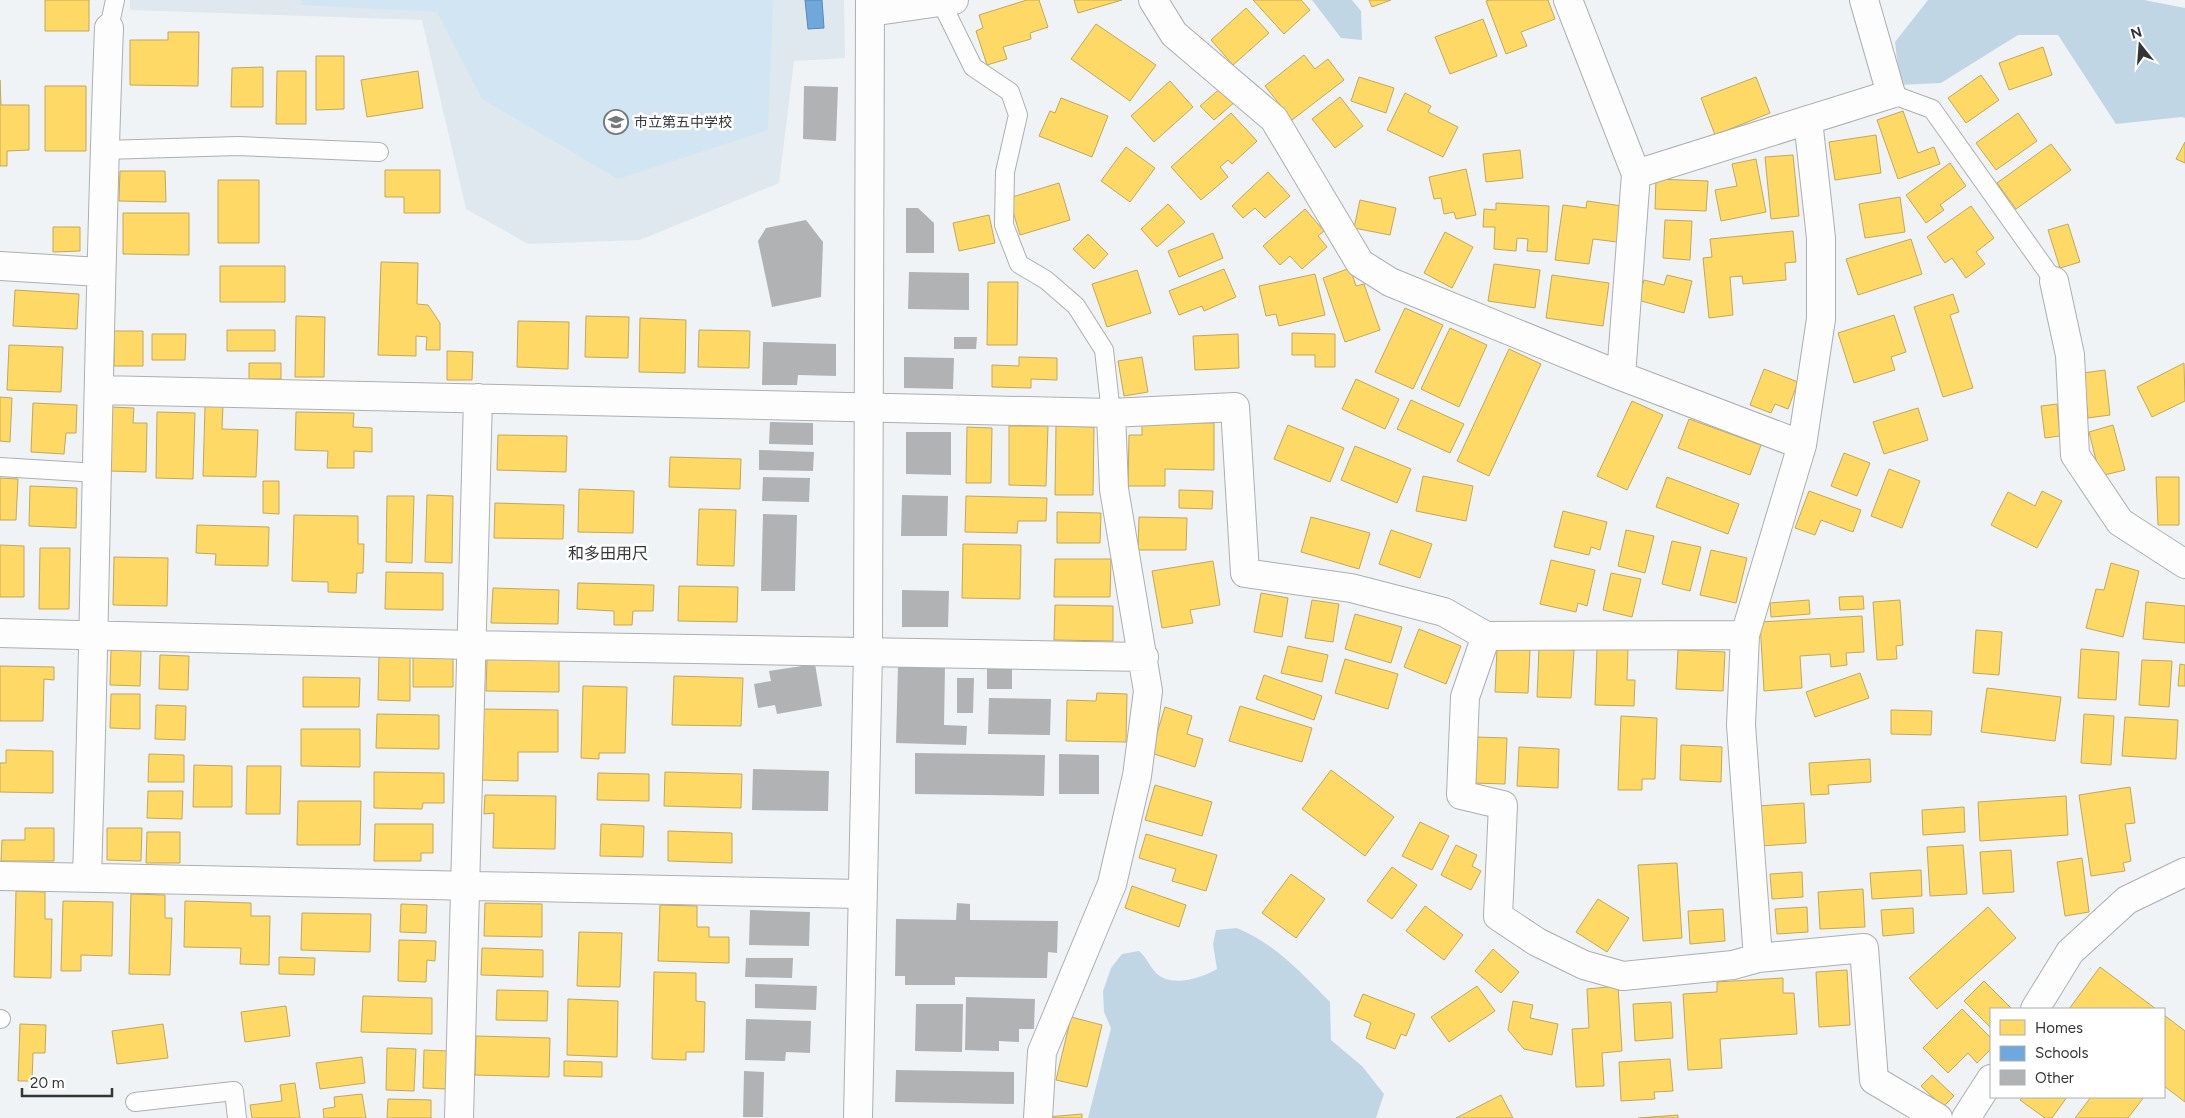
<svg xmlns="http://www.w3.org/2000/svg" width="2185" height="1118" font-family="Figtree,'Noto Sans JP',sans-serif">
<style>
.built{fill:#dfe8ee}
.green{fill:#d1e5f3}
.forest{fill:#c1d6e5}
.homes{fill:#ffd966;stroke:#c2a858}
.schools{fill:#6fa8dc;stroke:#5d86aa}
.building{fill:#b0b2b4}
.lines{fill:none;stroke-linecap:round;stroke-linejoin:round}
.service-casing{stroke:#acaeb0;stroke-width:20}
.minor-casing{stroke:#acaeb0;stroke-width:30}
.tertiary-casing{stroke:#acaeb0;stroke-width:30}
.service{stroke:#fdfdfe;stroke-width:18}
.minor{stroke:#fdfdfe;stroke-width:28}
.tertiary{stroke:#fdfdfe;stroke-width:28}
.labels{text-anchor:middle;stroke-width:5;stroke-linejoin:round;paint-order:stroke}
.poi-label{font-size:14px;fill:#333537;stroke:#fff;text-anchor:start}
.quarter-label{font-size:16px;fill:#333537;stroke:#fff}
</style>
<rect width="100%" height="100%" fill="#f0f3f5"/>
<!-- built -->
<path class="built" d="M130,0H844L845,58L794,61L779,183L640,240L528,244L466,209L422,20L130,10Z"/>
<!-- green -->
<path class="green" d="M301,0H773L768,130L618,179L482,99L437,12L301,5Z"/>
<!-- forest -->
<path class="forest" d="M1312,0H1352L1361,11L1362,40L1341,38Z
M1928,0H2144L2185,8V118L2182,117L2116,124L2058,35H2018L1941,83L1900,85L1895,42Z
M1237,928C1277,945 1300,972 1330,1002L1331,1040L1362,1066L1384,1094L1376,1118H1088L1111,1028L1104,1012L1103,991L1111,968L1122,954L1139,951C1147,958 1150,967 1156,973C1172,988 1201,978 1217,969L1213,944L1216,930Z"/>
<!-- homes -->
<path class="homes" d="M45,0H89V31H45Z
M1027,0H1039L1048,27L1030,33L1031,39L1003,47L1007,59L987,65L976,31L983,28L979,15Z
M1074,0H1122L1078,13Z
M1253,0H1301L1310,10L1284,34Z
M1369,0H1391L1372,7Z
M1489,0H1548L1555,19L1521,32L1527,46L1506,54L1486,1Z
M1246,8L1269,33L1233,65L1211,40Z
M1483,19L1497,56L1450,74L1435,37Z
M1096,24L1156,65L1130,101L1071,59Z
M168,32H199L198,86L130,85V40H168Z
M2043,47L2052,75L2009,90L1999,63Z
M1304,55L1315,69L1328,59L1344,80L1292,120L1265,86Z
M316,56H344V109L316,110Z
M263,67V107H231L232,68Z
M277,71H306V124H276Z
M418,71L423,108L367,117L361,80Z
M1981,75L1999,100L1966,123L1948,98Z
M1359,77L1394,88L1386,113L1351,101Z
M1756,77L1770,113L1715,135L1701,98Z
M0,80L1,105H29V150L7,151V166H0Z
M1170,81L1193,107L1154,142L1131,116Z
M45,86H86V151H45Z
M1223,86L1236,101L1214,120L1200,106Z
M1405,93L1431,106L1428,112L1458,127L1443,157L1387,130Z
M1340,97L1363,126L1335,148L1312,119Z
M1061,98L1108,116L1092,157L1039,136L1050,111L1055,113Z
M1903,111L1918,153L1934,147L1940,164L1898,179L1877,120Z
M1231,113L1257,141L1232,164L1228,160L1220,167L1228,177L1201,200L1171,167Z
M2018,113L2037,141L1996,170L1976,143Z
M1876,135L1881,173L1835,180L1829,142Z
M2185,142V163L2176,159Z
M2051,144L2071,170L2016,209L1997,183Z
M1126,147L1155,168L1130,202L1101,181Z
M1520,150L1523,178L1486,182L1483,154Z
M1793,155L1799,216L1771,219L1765,157Z
M1756,159L1766,212L1721,221L1715,190L1737,186L1732,164Z
M1950,163L1966,186L1940,205L1944,210L1926,223L1906,195Z
M1466,169L1476,215L1456,219L1454,212L1444,214L1441,198L1434,199L1429,177Z
M385,170H440V213H404V197H385Z
M120,171H165L166,202L119,201Z
M1268,172L1290,196L1265,218L1255,208L1243,218L1232,206Z
M1656,179L1708,181L1706,211L1655,209Z
M218,180H259V243H218Z
M1059,183L1070,220L1020,235L1009,198Z
M1900,197L1905,232L1865,238L1859,204Z
M1360,200L1396,208L1390,235L1354,228Z
M1587,201L1622,206L1617,242L1593,239L1589,264L1555,260L1563,205L1586,208Z
M1496,203L1549,206L1547,252L1527,251L1528,239L1517,238L1516,251L1494,249L1495,227H1483L1484,209L1496,210Z
M1168,204L1185,222L1157,247L1141,229Z
M1971,206L1994,238L1976,252L1985,264L1966,278L1952,258L1945,263L1927,237Z
M1305,209L1324,231L1318,236L1327,247L1302,269L1290,256L1280,265L1263,246Z
M123,213H189V255L123,254Z
M989,215L995,243L959,251L953,223Z
M1665,220L1692,221L1690,260L1663,258Z
M2068,224L2080,262L2060,268L2048,230Z
M53,227H80V251L53,252Z
M1793,231L1796,262L1785,263L1786,280L1743,284L1742,276L1730,277L1733,315L1709,318L1703,258L1712,257L1710,239Z
M1445,232L1473,247L1452,288L1424,273Z
M1213,233L1223,258L1179,277L1168,251Z
M1088,234L1108,254L1094,269L1073,249Z
M1911,239L1922,274L1858,295L1846,259Z
M381,262L418,263L417,304L428,305L440,323V350H426L427,337L416,336V356L378,355Z
M1494,264L1540,270L1535,308L1488,301Z
M220,266H285V302H220Z
M1350,268L1356,286L1364,284L1380,330L1345,342L1323,278Z
M1224,269L1236,297L1204,311L1202,306L1179,315L1169,291Z
M1137,270L1151,313L1107,327L1092,284Z
M1315,274L1325,315L1279,326L1276,314L1266,316L1259,286Z
M1552,275L1609,283L1603,326L1546,318Z
M1667,275L1692,281L1684,313L1638,300L1644,280L1664,285Z
M988,282H1018L1017,345H987Z
M15,290L79,294L77,329L13,326Z
M1953,294L1959,312L1950,315L1973,388L1943,397L1914,307Z
M1405,308L1443,325L1413,389L1375,372Z
M1894,315L1906,352L1891,357L1895,370L1854,383L1838,333Z
M296,316L325,317L324,377H295Z
M586,316L629,317L628,358L585,357Z
M640,318L686,320L685,373L639,372Z
M518,321L569,322L568,369L517,367Z
M1450,328L1487,345L1459,407L1421,389Z
M227,330H275V351H227Z
M699,330L750,331L749,368L698,367Z
M114,331H143V366H114Z
M1292,333L1335,334V367H1315V355H1292Z
M152,334H186L185,360H152Z
M1238,334L1239,368L1195,370L1193,336Z
M9,345L63,347L61,392L7,390Z
M1509,349L1541,364L1489,476L1457,461Z
M447,351L473,352L472,380H447Z
M1019,357L1057,358V380L1031,379V388L992,387V365L1019,366Z
M1142,357L1148,392L1124,396L1118,361Z
M249,363H281V379H249Z
M2184,363L2185,401L2152,417L2137,387Z
M1764,369L1798,382L1788,409L1775,404L1771,413L1750,405Z
M2105,370L2110,415L2088,418L2083,373Z
M1356,379L1399,399L1385,429L1342,409Z
M0,397L12,398L10,442L0,441Z
M1411,400L1464,424L1450,453L1397,429Z
M1632,401L1663,415L1627,490L1597,476Z
M33,403L77,405L76,433H66L64,454L31,452Z
M2057,404L2060,436L2045,438L2041,406Z
M205,406H223L222,429L258,430L256,477L203,476Z
M111,407L134,408L133,423H147L146,472L109,471Z
M1918,408L1928,440L1884,454L1873,422Z
M157,412L195,413L193,479L156,478Z
M296,412L354,413L353,427L372,428V452L354,451V468H327L328,451L295,450Z
M1689,419L1761,445L1750,475L1678,448Z
M1142,422L1214,423V470L1165,469V486H1128L1129,435H1142Z
M1288,425L1344,448L1330,482L1274,459Z
M2113,425L2125,470L2100,476L2089,432Z
M1009,426H1048L1046,486L1009,485Z
M1056,426L1094,427L1093,495H1055Z
M967,427L992,428L991,483H966Z
M498,435L567,436L566,472L497,470Z
M1355,446L1411,469L1397,503L1341,480Z
M1844,453L1870,463L1857,496L1831,486Z
M670,457L741,459L740,489L669,487Z
M1889,469L1920,481L1902,528L1871,516Z
M1423,476L1473,486L1466,521L1416,511Z
M1667,477L1739,504L1728,534L1656,507Z
M2156,477H2179V525H2158Z
M0,478L18,479L16,520H0Z
M263,481H279V514L263,513Z
M30,486L77,488L76,528L29,526Z
M579,489L634,491L633,533L578,532Z
M1179,490L1213,491L1212,509L1179,508Z
M1809,491L1861,510L1853,532L1821,520L1815,535L1795,528Z
M2042,491L2062,501L2037,548L1991,525L2008,492L2035,506Z
M427,495L453,496L452,563L425,562Z
M387,496H414L412,563L386,562Z
M966,496L1047,498L1046,521H1018L1017,533L965,532Z
M495,503L564,505L563,539L494,538Z
M699,509L736,510L734,566L697,565Z
M1563,511L1607,522L1600,550L1591,547L1589,555L1554,547Z
M1057,512L1101,513L1100,543H1057Z
M294,515L358,516V544H364L363,573H357L356,593L328,592V582L292,581Z
M1139,517L1187,518L1186,550H1138Z
M1311,517L1370,533L1359,569L1301,552Z
M197,525L269,527L268,566L215,565L216,554L196,553Z
M1391,530L1432,544L1420,578L1379,564Z
M1626,530L1654,536L1645,573L1618,566Z
M1672,541L1701,547L1690,591L1662,584Z
M963,544L1021,545L1020,599L962,598Z
M0,545L24,546V597H0Z
M40,548H70L69,609H39Z
M1711,550L1747,558L1736,603L1700,595Z
M114,557L168,558L167,606L113,605Z
M1055,559H1111L1110,597H1054Z
M1551,560L1595,570L1587,606L1578,603L1576,612L1540,604Z
M1213,561L1220,605L1190,610L1193,623L1162,628L1152,571Z
M2111,563L2139,571L2123,637L2086,628L2096,589L2104,590Z
M386,572L443,573V610L385,609Z
M1611,573L1641,579L1632,617L1603,610Z
M578,583L654,585L653,611H633L632,625H614V611L577,609Z
M679,586L738,587L737,622L678,621Z
M493,588L559,590L558,624L491,623Z
M1261,593L1288,598L1282,637L1254,632Z
M1863,596L1864,609L1840,610L1839,597Z
M1312,600L1339,604L1333,642L1305,638Z
M1809,600L1810,614L1771,617L1770,603Z
M1900,600L1903,645L1896,646L1897,659L1877,660L1873,602Z
M2146,602L2185,606V643L2143,639Z
M1055,605L1113,606V641L1054,640Z
M1355,614L1402,627L1391,663L1345,649Z
M1862,616L1864,652L1846,653L1847,665L1831,667L1830,654L1800,656L1802,688L1764,691L1760,622Z
M1419,629L1461,646L1446,684L1404,667Z
M1976,630L2002,632L1999,675L1973,673Z
M1288,646L1328,655L1322,682L1281,673Z
M1539,648L1574,650L1571,698L1537,697Z
M1597,648L1628,649L1627,680H1635L1634,706L1595,705Z
M1497,649L1530,650L1528,693L1495,692Z
M2081,649L2119,652L2116,700L2078,698Z
M111,650L141,651L140,686L110,685Z
M1678,650L1725,652L1723,691L1676,689Z
M160,655L189,656L188,690L159,689Z
M379,655H410V701L378,700Z
M413,656L453,657V687H413Z
M487,659L559,660V692L486,691Z
M1345,659L1398,674L1388,709L1335,693Z
M2142,660L2172,661L2169,707L2139,705Z
M2180,664L2185,665V686H2178Z
M0,666L54,667V680L44,679L43,721H0Z
M1860,673L1869,698L1815,717L1806,692Z
M1264,675L1322,696L1314,720L1256,699Z
M674,676L743,678L741,726L672,725Z
M303,677L360,678L359,707H303Z
M583,686L627,687L625,753H599V759L581,758Z
M1987,688L2061,697L2055,741L1981,732Z
M1097,693L1127,694L1126,742L1066,741L1067,700L1096,701Z
M111,694H140V729L110,728Z
M156,705L186,706L185,740L155,739Z
M1240,706L1312,728L1302,762L1229,741Z
M1165,707L1192,716L1187,734L1203,739L1195,767L1151,753Z
M481,709L558,710V752H518V781L480,780Z
M1891,710L1932,711L1931,735L1891,734Z
M377,714L439,715V749L376,748Z
M2084,714L2114,716L2111,765L2081,763Z
M1621,716L1657,718L1655,779H1642V790H1618Z
M2125,717L2178,720L2176,759L2122,756Z
M301,729H360V767L301,766Z
M1476,737L1507,738L1505,784L1474,783Z
M1681,745L1722,747L1721,782L1680,780Z
M1519,747L1559,749L1558,788L1517,786Z
M6,750L53,751V793L0,792V763H6Z
M149,754L184,755V782H148Z
M1870,759L1871,782L1828,785L1829,794L1811,795L1809,763Z
M194,765L232,766V807H193Z
M247,766H281L280,814H246Z
M1331,770L1394,817L1365,856L1302,809Z
M374,772L444,773V803H423L422,809L374,808Z
M665,772L742,774L741,808L664,806Z
M598,773L649,774V801L597,800Z
M1155,785L1212,802L1202,836L1145,820Z
M2130,787L2135,823L2125,824L2131,861L2123,863L2125,871L2091,876L2079,795Z
M148,791H183L182,819L147,818Z
M485,795L556,796L555,849L493,848L494,813L484,814Z
M2066,796L2068,835L1980,841L1978,802Z
M298,801H361L360,845H297Z
M1804,803L1806,843L1760,846L1757,806Z
M1964,807L1965,832L1923,835L1922,810Z
M1420,822L1449,836L1432,870L1402,856Z
M375,824H433V853H421V861H374Z
M601,824L644,826L643,857L600,856Z
M25,828H54V861H1L2,840H25Z
M107,828H142L141,861L107,860Z
M668,831L732,833V863L668,861Z
M147,832H180V863H146Z
M1146,834L1217,855L1206,891L1172,881L1176,869L1139,858Z
M1456,845L1477,855L1472,866L1481,871L1471,890L1441,875Z
M1963,845L1967,894L1930,896L1927,847Z
M2011,850L2014,892L1983,894L1980,852Z
M2082,858L2089,912L2065,916L2057,862Z
M1677,863L1682,938L1643,941L1638,865Z
M1392,867L1417,885L1392,919L1367,901Z
M1921,870L1922,896L1872,899L1870,873Z
M1802,872L1803,897L1772,899L1770,874Z
M1291,874L1325,899L1296,938L1262,913Z
M1132,886L1186,905L1179,927L1125,908Z
M1863,889L1865,927L1820,929L1818,892Z
M16,891L45,892V919H52L51,978L14,977Z
M131,894L165,895V918H172L170,975L129,974Z
M1598,899L1629,918L1607,952L1576,932Z
M63,901L113,902L112,956L81,955V971H61Z
M185,901L251,903V916H270L269,965L240,964L241,948L184,947Z
M485,903L542,904V937L484,936Z
M401,904L427,905L426,933L400,932Z
M660,905L697,906V927H709V937H729V963L658,961Z
M1425,906L1463,935L1444,960L1406,931Z
M1807,907L1808,932L1777,934L1775,909Z
M1988,907L2016,938L1937,1009L1909,978Z
M1913,908L1914,933L1883,936L1881,910Z
M1723,909L1725,941L1690,944L1688,911Z
M302,913L371,914L370,952L301,950Z
M579,932L622,933L620,987L577,986Z
M399,940L436,941L435,961L427,960L426,982L398,981Z
M482,948L543,950V977L481,975Z
M1493,949L1519,972L1501,993L1475,971Z
M279,957L315,958L314,975L279,974Z
M2100,967L2156,1009H2069Z
M1847,970L1850,1025L1819,1027L1816,972Z
M654,972L696,973V1001L705,1002L704,1052H686V1060L652,1059Z
M1783,978V993H1794L1797,1034L1720,1039L1722,1068L1688,1070L1683,994L1717,992V982Z
M1984,981L2012,1009H1991V1028L1964,1001Z
M1477,986L1495,1011L1449,1042L1431,1017Z
M1618,986L1622,1051L1602,1053L1604,1086L1576,1087L1572,1029L1589,1028L1587,989Z
M497,990L548,991L547,1021L496,1020Z
M1363,994L1415,1014L1406,1036L1401,1034L1395,1049L1366,1038L1371,1023L1354,1016Z
M363,996L432,998V1034L361,1032Z
M568,999L618,1001L617,1057L567,1055Z
M1513,1001L1533,1005L1530,1018L1558,1024L1552,1055L1524,1049L1508,1030Z
M1671,1002L1673,1038L1635,1041L1633,1004Z
M286,1006L290,1036L245,1042L241,1012Z
M1962,1009L1991,1038V1049L1977,1063L1968,1053L1948,1073L1923,1048Z
M2164,1015L2185,1031V1102L2164,1086Z
M1071,1017L1102,1025L1087,1087L1056,1080Z
M20,1024L46,1025L45,1053H33L32,1081H18Z
M163,1024L168,1058L117,1064L112,1031Z
M476,1036L550,1038L549,1077L475,1075Z
M387,1048L416,1049L414,1091L386,1090Z
M424,1050L448,1051L447,1089L423,1088Z
M362,1057L365,1083L320,1089L316,1063Z
M1670,1059L1673,1091L1654,1092L1655,1099L1621,1101L1619,1062Z
M564,1061L602,1062V1077L564,1076Z
M1932,1075L1954,1096L1943,1107L1921,1086Z
M295,1083L300,1118H252L250,1105L282,1101L280,1085Z
M362,1094L366,1118H324L323,1109L335,1107L334,1097Z
M1501,1095L1513,1118H1456Z
M2023,1097H2067L2052,1118H2045L2020,1100Z
M2091,1097H2144L2128,1118H2075Z
M388,1099L431,1100V1118H387Z
M1082,1114V1118H1047V1117Z
M1678,1115V1118H1638Z"/>
<!-- schools -->
<path class="schools" d="M805,0H822L824,28L808,29Z"/>
<!-- building -->
<path class="building" d="M804,86L838,87L836,141L803,139Z
M906,208H918L934,223V253H906Z
M806,220L823,242L821,297L772,307L758,241L766,228Z
M909,272L969,273V310L908,309Z
M954,337H977L976,349H954Z
M763,342L836,344V376L798,375L797,385H762Z
M904,357L954,358L953,389L904,388Z
M770,422L813,423V445L769,444Z
M906,432H951V475L906,474Z
M759,450L814,452L813,471L759,470Z
M763,477L810,478L809,502L762,501Z
M902,495L948,496L947,536H901Z
M763,514L797,515L795,591H761Z
M902,590L949,591L948,627H902Z
M815,664L822,706L777,714L775,705L758,708L754,684L771,681L769,671Z
M898,666H945L944,725L967,726L966,745L896,743Z
M987,667H1012V689H987Z
M957,678H974L973,713H957Z
M989,698L1051,699L1050,735L988,734Z
M915,753L1045,755L1044,796L915,794Z
M1059,754L1099,755V794H1059Z
M753,769L829,771L828,811L752,810Z
M957,903L970,904V920L1058,921L1057,953L1048,952L1047,978L955,977V985H905V976H895L896,919L956,920Z
M750,910L810,912L809,946L749,945Z
M746,958H793L792,978L745,977Z
M755,984L817,986L816,1010L755,1008Z
M966,997L1035,999L1034,1029H1019V1042L999,1041V1051L965,1050Z
M916,1004H963L962,1052L915,1051Z
M746,1019L811,1021L810,1053L786,1052L785,1061L745,1060Z
M896,1070L1014,1072V1104L895,1102Z
M744,1071L764,1072L763,1117H743Z"/>
<g class="lines">
<defs>
<path id="service" d="M942,4L973,67L1010,92L1018,115L1005,172L1004,225L1019,264L1046,280L1076,306L1104,350L1111,413
M109,28L115,0
M1891,94L1932,109L2054,281
M104,150L238,146L379,152
M0,467L98,473
M0,1019H1
M135,1102L234,1091L237,1118"/>
<path id="minor" d="M1153,0L1174,34L1274,119L1360,263L1390,282L1621,376L1802,445
M1568,0L1636,174L1891,94L1864,0
M870,12L954,0
M0,266L100,272
M2054,281L2070,355L2075,455L2120,522L2185,564
M1621,376L1636,174
M100,390L1111,413L1235,407L1245,573L1351,588L1444,612L1486,636L1745,635L1741,725L1758,958L1864,948L1874,1080L1938,1118
M0,633L471,645L1144,657
M1745,635L1802,445L1821,319V238L1808,120
M1486,636L1465,697L1461,795L1503,805L1498,916L1537,942L1584,965L1623,976L1733,965L1758,958
M0,876L861,894
M87,877C96,594 98,311 109,28
M2035,1009L2070,952L2127,900L2185,872
M459,1118L478,398
M1038,1118L1042,1052L1112,884L1137,776L1148,691L1114,489L1111,413
M1966,1118L1991,1079"/>
<path id="tertiary" d="M858,1118L868,652L870,0"/>
</defs>
<!-- service casing -->
<use href="#service" class="service-casing"/>
<!-- minor casing -->
<use href="#minor" class="minor-casing"/>
<!-- tertiary casing -->
<use href="#tertiary" class="tertiary-casing"/>
<!-- service -->
<use href="#service" class="service"/>
<!-- minor -->
<use href="#minor" class="minor"/>
<!-- tertiary -->
<use href="#tertiary" class="tertiary"/>
</g>
<!-- icons -->
<defs>
<symbol id="school-ring" viewBox="-11 -11 22 22"><circle r="9.5" fill="#fff" stroke="#75787a" stroke-width="1.5"/><path d="M0-5L7-2L0 1L-7-2ZM-4 1L0 2.5L4 1V4Q0 6-4 4Z" fill="#75787a"/></symbol>
</defs>
<g fill-rule="evenodd">
<use href="#school-ring" x="602" y="108" width="28" height="28"/>
</g>
<g class="labels">
<!-- poi labels -->
<g class="poi-label">
<text x="634" y="127">市立第五中学校</text>
</g>
<!-- quarter labels -->
<g class="quarter-label">
<text x="608" y="559">和多田用尺</text>
</g>
</g>
<!-- legend -->
<rect x="1990" y="1008" width="175" height="90" fill="#ffffff" stroke="#adaeaf"/>
<rect x="2000" y="1020" width="25" height="15" fill="#ffd966" stroke="#adaeaf"/>
<text x="2035" y="1033" font-size="15" fill="#333537">Homes</text>
<rect x="2000" y="1046" width="25" height="15" fill="#6fa8dc" stroke="#adaeaf"/>
<text x="2035" y="1058" font-size="15" fill="#333537">Schools</text>
<rect x="2000" y="1070" width="25" height="15" fill="#b0b2b4" stroke="#adaeaf"/>
<text x="2035" y="1083" font-size="15" fill="#333537">Other</text>
<!-- north arrow -->
<g transform="translate(2140 45) rotate(343)" stroke="#ffffff" stroke-width="4" paint-order="stroke">
<path d="M0-4L9 19L0 12L-9 19Z" fill="#333537"/>
<text y="-8" font-size="14" font-weight="bold" text-anchor="middle" fill="#333537">N</text>
</g>
<!-- scale -->
<path d="M22 1088v8h90v-8" fill="none" stroke="#333537" stroke-width="2.5"/>
<text x="30" y="1088" font-size="15" fill="#333537" stroke="#ffffff" stroke-width="4" paint-order="stroke">20 m</text>
</svg>
